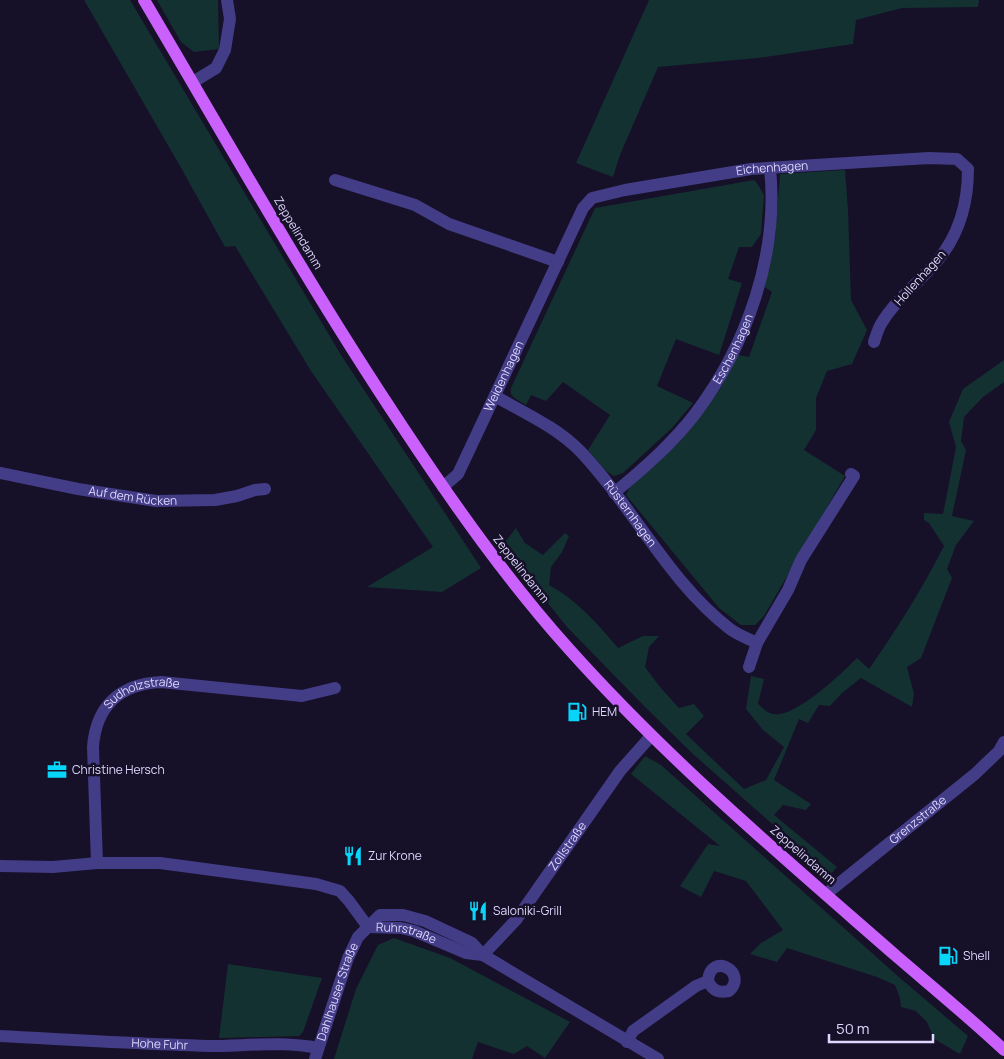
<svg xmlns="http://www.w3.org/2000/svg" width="1004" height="1059" font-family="Manrope,sans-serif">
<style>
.green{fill:#143132}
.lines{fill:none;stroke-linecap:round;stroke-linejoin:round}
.minor{stroke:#433c86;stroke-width:12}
.tertiary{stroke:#433c86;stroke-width:12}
.primary{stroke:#cb61fc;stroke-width:12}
.labels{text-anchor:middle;stroke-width:5;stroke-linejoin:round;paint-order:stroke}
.street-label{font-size:12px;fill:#dfd8fe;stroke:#161028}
.poi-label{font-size:12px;fill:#dfd8fe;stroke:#161028;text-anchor:start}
</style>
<rect width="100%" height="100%" fill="#161028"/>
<!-- green -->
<path class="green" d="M84,0H130L341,355L481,568L442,592L367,587L433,547L311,371L235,246L225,247L180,166Z
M157,0H218L219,49L194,52L181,42Z
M649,0H979L978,7L902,8L856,20L853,44L758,58L658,67L620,155L613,177L576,163Z
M845,170L848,210L851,300L867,330L852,364L827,371L816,398V430L804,450L845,476L764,616L755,625H741L719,608L626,495L630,487L678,443L720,389L738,355L749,357L772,292L763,286L775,239L780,174Z
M754,180L757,183L764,195L761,234L752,247H739L728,279L742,283L719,355L676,339L657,386L693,403L672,428L623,473L614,476L606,471L588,450L610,415L563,382L546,401L531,395L526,405C519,400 508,397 511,388L595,208Z
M1004,360V382L983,397L964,417L961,441L966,450L952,516L974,521L956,545L947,569L952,578L921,658L907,667L914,694L912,707L861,678L842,693L830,706L819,705L808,723L799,719L774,780L811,804L806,810L783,805L774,815L837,867L830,875L693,754L645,707L567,627L502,546L516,528L525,543L543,555L565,533L569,536L562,552L551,567L549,585C577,600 598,624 618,648L643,636H659L649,647L645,667L660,687L679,708L694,704L704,716L686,734L744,789L766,780L784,747L763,730L746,709L751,676L764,679L758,704C762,707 766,712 770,713C791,723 843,672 857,658L869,669C897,629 922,589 944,546L929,523L924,520V513L943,514L956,447L949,422L963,389Z
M645,756L661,765L900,978L968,1036L960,1054L934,1039L927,1022L916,1011L901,1007L900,998L895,985L877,977L787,948L777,962L750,954L761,943L783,930L746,881L714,871L701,897L680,886L708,844L720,846L631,774Z
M394,938L450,958L570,1022L545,1058L527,1046L514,1054L478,1042L472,1059H334L356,989L378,945Z
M228,964L322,978L303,1032L299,1036L219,1038Z"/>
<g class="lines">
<!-- minor -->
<g class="minor">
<path d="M193,82L216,68L225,50L230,19L227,0"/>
<path d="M335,180L415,205L449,224L558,262"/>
<path id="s1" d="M495,396C524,413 557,427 581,452C634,508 668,581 730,629C738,635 749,639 757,643"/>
<path id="s2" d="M0,473L78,489L156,501L215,500L237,496L255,490L265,489"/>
<path id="s3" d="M443,487L458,474L583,208L592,198L625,190L751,169L929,158L957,159L968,169C968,203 960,234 937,261C920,282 895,300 881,324C878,329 876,336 874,342"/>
<path id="s4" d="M614,493C643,469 672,444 695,414C747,345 779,254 770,168"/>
<path d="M749,667L757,643L788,590L801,560L854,476L851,474"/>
<path id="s5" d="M97,863L93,747C96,706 120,684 161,682L302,696L335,688"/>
<path d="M0,866L53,867L97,863H160L316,884L340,891L349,901L368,927"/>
<path id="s6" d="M826,894L975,774L999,751L1004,742"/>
<path id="s7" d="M483,955L516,920L620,771L651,736"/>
<path id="s8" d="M0,1036C70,1040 139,1044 209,1046C245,1046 283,1041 318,1048"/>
<path d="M627,1042L633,1031L696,986L708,981C713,991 718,993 729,991C749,972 710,951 708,981"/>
</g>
<!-- tertiary -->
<g class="tertiary">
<path id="s9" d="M368,927L401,928L414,931L466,953L483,955"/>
<path id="s10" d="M315,1059L348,958L358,937L380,915H403L425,921L472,943L483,955L658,1059"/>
</g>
<!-- primary -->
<path class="primary" d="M144,0C229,144 311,290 404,429C455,506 508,581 569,649C669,761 783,857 895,955C931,986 969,1017 1004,1050"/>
</g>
<!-- icons -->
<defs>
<symbol id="fuel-bare" viewBox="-9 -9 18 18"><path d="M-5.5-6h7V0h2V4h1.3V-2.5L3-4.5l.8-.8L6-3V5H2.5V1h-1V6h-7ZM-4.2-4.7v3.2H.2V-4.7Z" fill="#08d5fa" stroke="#161028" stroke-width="2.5" paint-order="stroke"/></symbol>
<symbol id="office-bare" viewBox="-9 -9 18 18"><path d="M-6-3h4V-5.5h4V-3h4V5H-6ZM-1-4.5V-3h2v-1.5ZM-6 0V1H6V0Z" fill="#08d5fa" stroke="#161028" stroke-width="2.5" paint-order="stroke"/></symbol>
<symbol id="restaurant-bare" viewBox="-9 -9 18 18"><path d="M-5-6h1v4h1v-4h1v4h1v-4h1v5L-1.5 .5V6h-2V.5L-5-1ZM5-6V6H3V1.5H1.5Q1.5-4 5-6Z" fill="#08d5fa" stroke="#161028" stroke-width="2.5" paint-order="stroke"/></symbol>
</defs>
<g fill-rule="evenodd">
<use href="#fuel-bare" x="563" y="698" width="28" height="28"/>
<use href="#office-bare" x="43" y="756" width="28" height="28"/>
<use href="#restaurant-bare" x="339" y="842" width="28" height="28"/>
<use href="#restaurant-bare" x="464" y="897" width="28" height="28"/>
<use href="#fuel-bare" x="934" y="942" width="28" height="28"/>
</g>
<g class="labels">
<!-- street labels -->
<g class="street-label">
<text dy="4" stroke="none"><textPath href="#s3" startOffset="510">Eichenhagen</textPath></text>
<text transform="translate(298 233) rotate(59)" y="4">Zeppelindamm</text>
<text transform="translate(920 278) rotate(-48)" y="4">Hollenhagen</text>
<text dy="4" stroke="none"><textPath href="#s4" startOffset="189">Eschenhagen</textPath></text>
<text dy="4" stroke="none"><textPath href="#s3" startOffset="128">Weidenhagen</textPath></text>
<text dy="4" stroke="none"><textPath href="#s2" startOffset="135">Auf dem Rücken</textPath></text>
<text dy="4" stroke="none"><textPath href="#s1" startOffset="182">Rüsternhagen</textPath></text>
<text transform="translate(521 569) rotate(52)" y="4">Zeppelindamm</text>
<text dy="4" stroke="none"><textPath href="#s5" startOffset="199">Sudholzstraße</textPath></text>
<text dy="4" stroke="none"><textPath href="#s6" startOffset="118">Grenzstraße</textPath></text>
<text dy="4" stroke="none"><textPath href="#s7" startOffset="138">Zollstraße</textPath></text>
<text transform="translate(803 855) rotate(41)" y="4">Zeppelindamm</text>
<text dy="4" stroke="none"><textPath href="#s9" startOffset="39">Ruhrstraße</textPath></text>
<text dy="4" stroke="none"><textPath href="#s10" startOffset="71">Dahlhauser Straße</textPath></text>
<text dy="4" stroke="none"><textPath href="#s8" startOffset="160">Hohe Fuhr</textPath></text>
</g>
<!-- poi labels -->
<g class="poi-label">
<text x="592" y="716">HEM</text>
<text x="72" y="774">Christine Hersch</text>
<text x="368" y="860">Zur Krone</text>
<text x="493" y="915">Saloniki-Grill</text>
<text x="963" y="960">Shell</text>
</g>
</g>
<!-- scale -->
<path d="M829 1034v8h104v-8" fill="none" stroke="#dfd8fe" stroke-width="2.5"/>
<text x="836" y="1034" font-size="15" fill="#dfd8fe" stroke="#161028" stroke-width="4" paint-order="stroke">50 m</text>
</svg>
